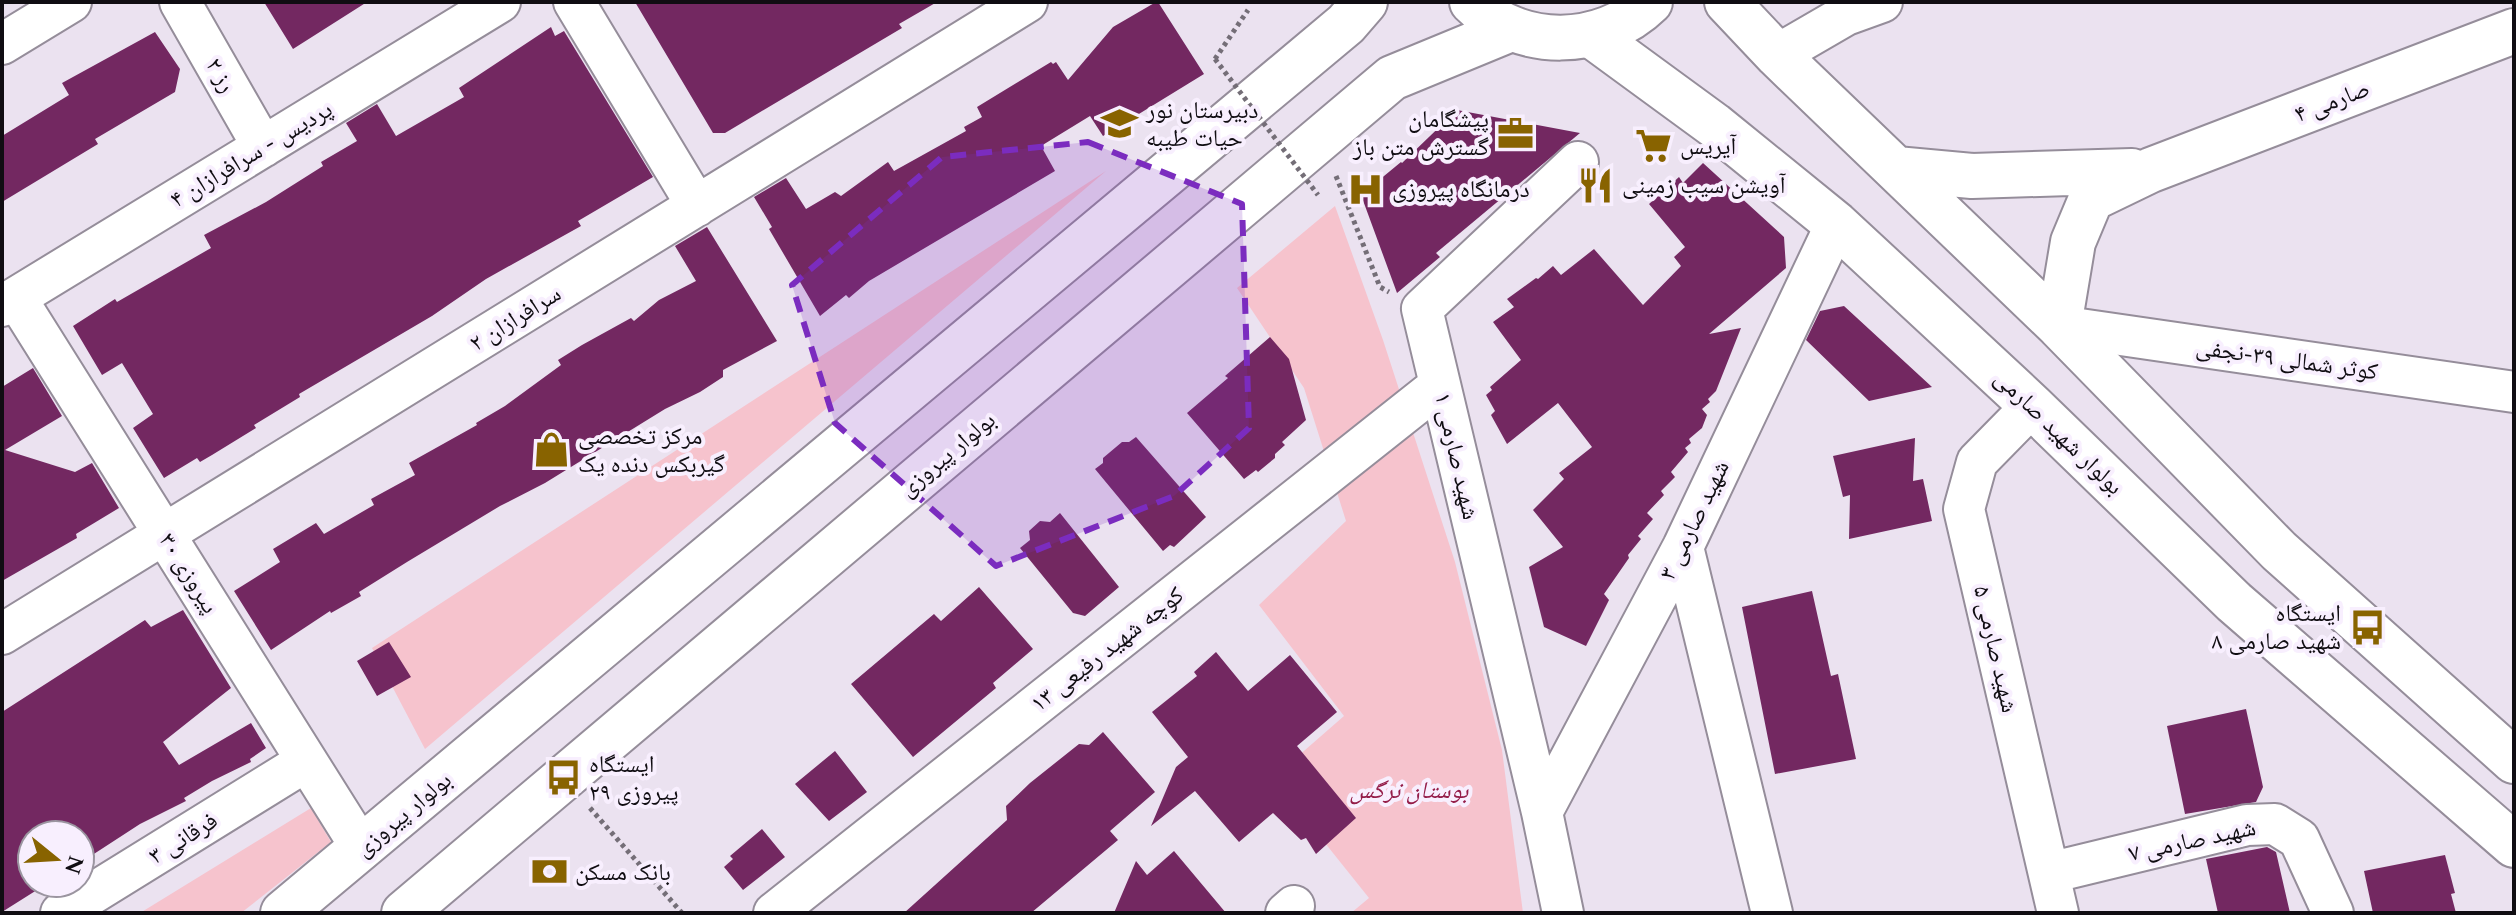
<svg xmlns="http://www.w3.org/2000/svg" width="2516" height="915" font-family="Spectral,'Noto Naskh Arabic',serif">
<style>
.green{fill:#f6c3cd}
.building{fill:#732861}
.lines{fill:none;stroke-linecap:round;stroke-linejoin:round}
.street-casing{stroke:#958d9a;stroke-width:44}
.secondary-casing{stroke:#958d9a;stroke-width:48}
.primary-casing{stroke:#958d9a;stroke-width:48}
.path{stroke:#746e77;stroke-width:5;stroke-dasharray:4 4;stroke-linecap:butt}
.street{stroke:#fff;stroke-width:40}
.secondary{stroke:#fff;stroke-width:44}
.primary{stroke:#fff;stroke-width:44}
.path-bridge{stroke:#746e77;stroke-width:5;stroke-dasharray:4 4;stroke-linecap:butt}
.marked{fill:#7b2cbf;fill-opacity:0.2;stroke:#7b2cbf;stroke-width:6;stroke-dasharray:16 10;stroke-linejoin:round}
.labels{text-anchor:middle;stroke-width:8;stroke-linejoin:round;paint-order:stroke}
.street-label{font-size:24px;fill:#100d12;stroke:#f8effe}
.poi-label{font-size:24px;fill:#100d12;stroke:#f8effe;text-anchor:start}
.park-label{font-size:24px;font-style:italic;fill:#941d49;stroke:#f8effe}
</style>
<rect width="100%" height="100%" fill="#ebe2f0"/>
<!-- green -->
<path class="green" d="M1106,171L425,749L372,648Z
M1335,206L1383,340L1455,562L1502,750L1523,913H1351L1369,898L1273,778L1344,716L1259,605L1346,521L1304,388L1237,288Z
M311,808L331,842L241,913H140Z"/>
<!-- building -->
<path class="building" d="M264,2H367L293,49Z
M635,2H937L899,24L902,28L725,133H713Z
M1156,2H1158L1204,74L1103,136L1090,116L1041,146L1055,171L869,281L849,298L846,295L820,316L769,229L772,227L754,197L786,178L806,209L835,192L841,196L888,162L894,171L966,131L964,127L982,117L977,107L1051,62L1053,64L1056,62L1068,80L1113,27Z
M551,27L555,36L564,31L653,177L578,221L581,226L486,279L432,316L299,394L300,397L254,425L256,428L212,455L200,462L197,458L164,478L133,428L153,414L122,363L102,375L73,326L115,299L117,302L211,248L204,235L266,202L323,166L321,162L357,141L346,123L377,104L396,136L464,97L459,88Z
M155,32L180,69L175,92L95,139L98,144L2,202V136L69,95L62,83Z
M1457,110L1580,133L1436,253L1440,257L1397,293L1361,195L1401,162L1402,163Z
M1703,163L1784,237L1786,268L1709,334L1741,328L1716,391L1708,399L1710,402L1702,409L1707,415L1702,428L1689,439L1691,443L1685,448L1688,452L1671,472L1675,477L1661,491L1664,495L1647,513L1653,519L1638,536L1641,539L1628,555L1629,558L1604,594L1609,600L1586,646L1544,627L1529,567L1563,547L1533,510L1564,479L1559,473L1592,447L1558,403L1507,444L1491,415L1495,411L1486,395L1492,390L1490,387L1521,360L1493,322L1514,307L1507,299L1536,278L1538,279L1553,266L1561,275L1594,249L1643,305L1681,266L1674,257L1685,247L1649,204L1679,177L1683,183Z
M707,227L777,341L723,370V377L700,392L665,409L545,483L500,506L407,562L359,592L361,596L331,613L330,611L271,650L234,591L280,562L273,549L316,523L324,534L374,505L371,499L415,475L409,463L477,425L476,423L505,406L561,365L558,360L582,345L631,318L634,321L659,300L696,281L675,246Z
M1844,306L1932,387L1869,401L1806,340L1820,311Z
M1270,337L1289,359L1306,420L1282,442L1285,445L1275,454V458L1258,472L1256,470L1244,479L1187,413L1228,378L1225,376Z
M33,368L62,416L5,450L75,472L92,463L119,508L76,534L77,538L2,581V387Z
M1136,437L1206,517L1174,547L1170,545L1163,551L1095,469L1103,463V458L1122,442H1129Z
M1915,438L1913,481L1923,479L1932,521L1849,539L1850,495L1843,497L1833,456Z
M1060,513L1119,587L1085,616L1073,613L1020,548L1030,540L1029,531L1040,521L1050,522Z
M979,587L1033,649L993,683L996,688L913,757L851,684L934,614L941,621Z
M1812,591L1831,676L1838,674L1856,759L1775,774L1742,607Z
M183,610L231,688L163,742L179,765L251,723L266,748L250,759L251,762L212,781L184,798L186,801L140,824L80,863V835H32V883H48L2,912V712L145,620L151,627Z
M389,642L411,677L377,696L357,661Z
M1216,652L1248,691L1290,655L1337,712L1297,746L1356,818L1316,854L1306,838L1301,840L1273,813L1239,842L1195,791L1151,826L1176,767L1188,757L1152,712L1197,676L1194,672Z
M2246,709L2263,787L2256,802L2185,814L2167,726Z
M1103,732L1155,792L1110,831L1118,840L1031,913H904L1007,820L1006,806L1030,783L1079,744L1089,745Z
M835,751L867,792L829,821L795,784Z
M762,829L785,857L743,890L724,867L733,859L730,856Z
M2267,847L2276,852L2290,913H2218L2206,859Z
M1174,851L1226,913H1114L1136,861L1147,875Z
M2445,855L2455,893L2451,894L2456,913H2373L2364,871Z"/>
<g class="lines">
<defs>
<path id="street" d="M180,2L263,147
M574,2L697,206
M2,44L71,2
M1777,55L1846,15L1882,2
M16,298L362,849
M2,306L500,2
M2059,326L2514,392
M2032,406L1977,462L1964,509L2058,913
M1683,547L1772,913
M2,634L1027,2
M1542,812L1683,547L1836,224
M2049,873L2247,825L2275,824L2299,839L2333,913
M61,913L305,762
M774,913L1440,385
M1286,913L1294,906
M1563,913L1542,812L1422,309L1578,162"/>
<path id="secondary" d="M1727,2L1777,55L2059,326L2279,551L2514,761
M1591,35L1714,125L1836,224L2032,406L2234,602L2514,845
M1896,169L1972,176L2132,171
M2059,326L2073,242L2091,199L2151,170L2514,31"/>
<path id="primary" d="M1472,2C1519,50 1602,49 1650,2
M283,913L1346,24L1365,2
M404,913L1392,78L1511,29"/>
</defs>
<!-- street casing -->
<use href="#street" class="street-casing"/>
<!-- secondary casing -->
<use href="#secondary" class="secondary-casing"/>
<!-- primary casing -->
<use href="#primary" class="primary-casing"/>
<!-- path -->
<path class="path" d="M1215,59L1248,10
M1336,176L1380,287L1389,292
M590,808L682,913"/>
<!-- street -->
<use href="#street" class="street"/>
<!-- secondary -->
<use href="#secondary" class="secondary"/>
<!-- primary -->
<use href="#primary" class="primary"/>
<!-- path-bridge -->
<path class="path-bridge" d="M1215,59L1318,195"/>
</g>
<!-- marked area -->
<path class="marked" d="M1088,142L1242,204L1249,428L1174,496L996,566L835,423L792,285L942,157Z"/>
<!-- icons -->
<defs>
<symbol id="school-bare" viewBox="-9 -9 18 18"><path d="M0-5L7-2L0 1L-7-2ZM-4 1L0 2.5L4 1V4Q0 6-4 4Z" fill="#886300" stroke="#f8effe" stroke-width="2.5" paint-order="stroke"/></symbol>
<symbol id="office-bare" viewBox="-9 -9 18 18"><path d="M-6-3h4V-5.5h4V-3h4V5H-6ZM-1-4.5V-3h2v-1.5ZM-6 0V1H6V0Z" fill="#886300" stroke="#f8effe" stroke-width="2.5" paint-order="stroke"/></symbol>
<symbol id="supermarket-bare" viewBox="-9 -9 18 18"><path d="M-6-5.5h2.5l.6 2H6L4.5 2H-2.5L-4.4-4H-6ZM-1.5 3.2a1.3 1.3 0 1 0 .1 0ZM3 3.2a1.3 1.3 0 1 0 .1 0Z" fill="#886300" stroke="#f8effe" stroke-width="2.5" paint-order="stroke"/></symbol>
<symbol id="restaurant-bare" viewBox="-9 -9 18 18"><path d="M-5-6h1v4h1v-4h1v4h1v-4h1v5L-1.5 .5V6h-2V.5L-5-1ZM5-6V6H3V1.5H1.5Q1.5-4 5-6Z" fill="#886300" stroke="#f8effe" stroke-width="2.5" paint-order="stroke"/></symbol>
<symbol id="hospital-bare" viewBox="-9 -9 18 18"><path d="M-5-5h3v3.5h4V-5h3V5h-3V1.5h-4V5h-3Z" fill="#886300" stroke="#f8effe" stroke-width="2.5" paint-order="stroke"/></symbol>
<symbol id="shop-bare" viewBox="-9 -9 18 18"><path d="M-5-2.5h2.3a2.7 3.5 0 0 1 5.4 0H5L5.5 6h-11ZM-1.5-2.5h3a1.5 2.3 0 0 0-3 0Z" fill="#886300" stroke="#f8effe" stroke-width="2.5" paint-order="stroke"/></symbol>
<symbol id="bus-bare" viewBox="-9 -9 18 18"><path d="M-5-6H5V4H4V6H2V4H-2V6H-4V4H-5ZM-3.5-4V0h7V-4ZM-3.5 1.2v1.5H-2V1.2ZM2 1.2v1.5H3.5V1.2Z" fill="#886300" stroke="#f8effe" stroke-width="2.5" paint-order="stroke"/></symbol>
<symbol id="bank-bare" viewBox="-9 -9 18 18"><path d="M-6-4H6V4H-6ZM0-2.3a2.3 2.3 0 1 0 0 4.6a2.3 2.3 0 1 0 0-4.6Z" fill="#886300" stroke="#f8effe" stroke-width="2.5" paint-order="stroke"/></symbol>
</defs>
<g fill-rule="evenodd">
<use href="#school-bare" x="1094" y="98" width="51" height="51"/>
<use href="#office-bare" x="1490" y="108" width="51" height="51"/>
<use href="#supermarket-bare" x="1628" y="120" width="51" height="51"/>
<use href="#restaurant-bare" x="1570" y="160" width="51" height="51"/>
<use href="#hospital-bare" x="1340" y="164" width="51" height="51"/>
<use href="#shop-bare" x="526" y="424" width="51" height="51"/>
<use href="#bus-bare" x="2342" y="602" width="51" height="51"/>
<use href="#bus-bare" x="538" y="752" width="51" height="51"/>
<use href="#bank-bare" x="524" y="846" width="51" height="51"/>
</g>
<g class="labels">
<!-- street labels -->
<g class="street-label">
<text transform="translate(221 75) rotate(60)" y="8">رز ۲</text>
<text transform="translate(2332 101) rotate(-21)" y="8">صارمی ۴</text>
<text transform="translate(251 154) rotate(-31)" y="8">پردیس - سرافرازان ۴</text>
<text transform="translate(515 318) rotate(-32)" y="8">سرافرازان ۲</text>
<text transform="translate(2287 359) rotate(8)" y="8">کوثر شمالی ۳۹-نجفی</text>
<text transform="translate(2059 432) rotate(44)" y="8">بولوار شهید صارمی</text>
<text transform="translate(947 454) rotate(-40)" y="8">بولوار پیروزی</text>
<text transform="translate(1457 456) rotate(77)" y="8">شهید صارمی ۱</text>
<text transform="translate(1694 520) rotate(-64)" y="8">شهید صارمی ۳</text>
<text transform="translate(189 573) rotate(58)" y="8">پیروزی ۳۰</text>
<text transform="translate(1107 649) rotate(-38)" y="8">کوچه شهید رفیعی ۱۳</text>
<text transform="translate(1996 649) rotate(77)" y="8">شهید صارمی ۵</text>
<text transform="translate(403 814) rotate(-40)" y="8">بولوار پیروزی</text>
<text transform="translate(183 838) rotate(-32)" y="8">فرقانی ۳</text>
<text transform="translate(2192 840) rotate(-12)" y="8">شهید صارمی ۷</text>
</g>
<!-- poi labels -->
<g class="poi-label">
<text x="1146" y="118">دبیرستان نور<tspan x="1146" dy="28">حیات طیبه</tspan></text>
<text x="1489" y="127" text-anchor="end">پیشگامان<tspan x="1489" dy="28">گسترش متن باز</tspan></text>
<text x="1680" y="154">آیریس</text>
<text x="1622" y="193">آویشن سیب زمینی</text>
<text x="1392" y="197">درمانگاه پیروزی</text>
<text x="578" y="444">مرکز تخصصی<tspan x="578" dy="28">گیربکس دنده یک</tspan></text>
<text x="2341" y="621" text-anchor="end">ایستگاه<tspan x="2341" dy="28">شهید صارمی ۸</tspan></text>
<text x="589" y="772">ایستگاه<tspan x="589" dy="28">پیروزی ۲۹</tspan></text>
<text x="575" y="880">بانک مسکن</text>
</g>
<!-- park labels -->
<g class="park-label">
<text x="1409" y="798">بوستان نرگس</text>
</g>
</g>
<!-- border -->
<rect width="2516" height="915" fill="none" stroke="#100d12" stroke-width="8"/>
<!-- north arrow -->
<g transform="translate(56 859) rotate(108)"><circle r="38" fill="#f8effe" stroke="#9b95a0" stroke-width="2"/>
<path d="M0-6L14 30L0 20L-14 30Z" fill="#886300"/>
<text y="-12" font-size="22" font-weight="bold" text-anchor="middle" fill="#100d12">N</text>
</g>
</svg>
